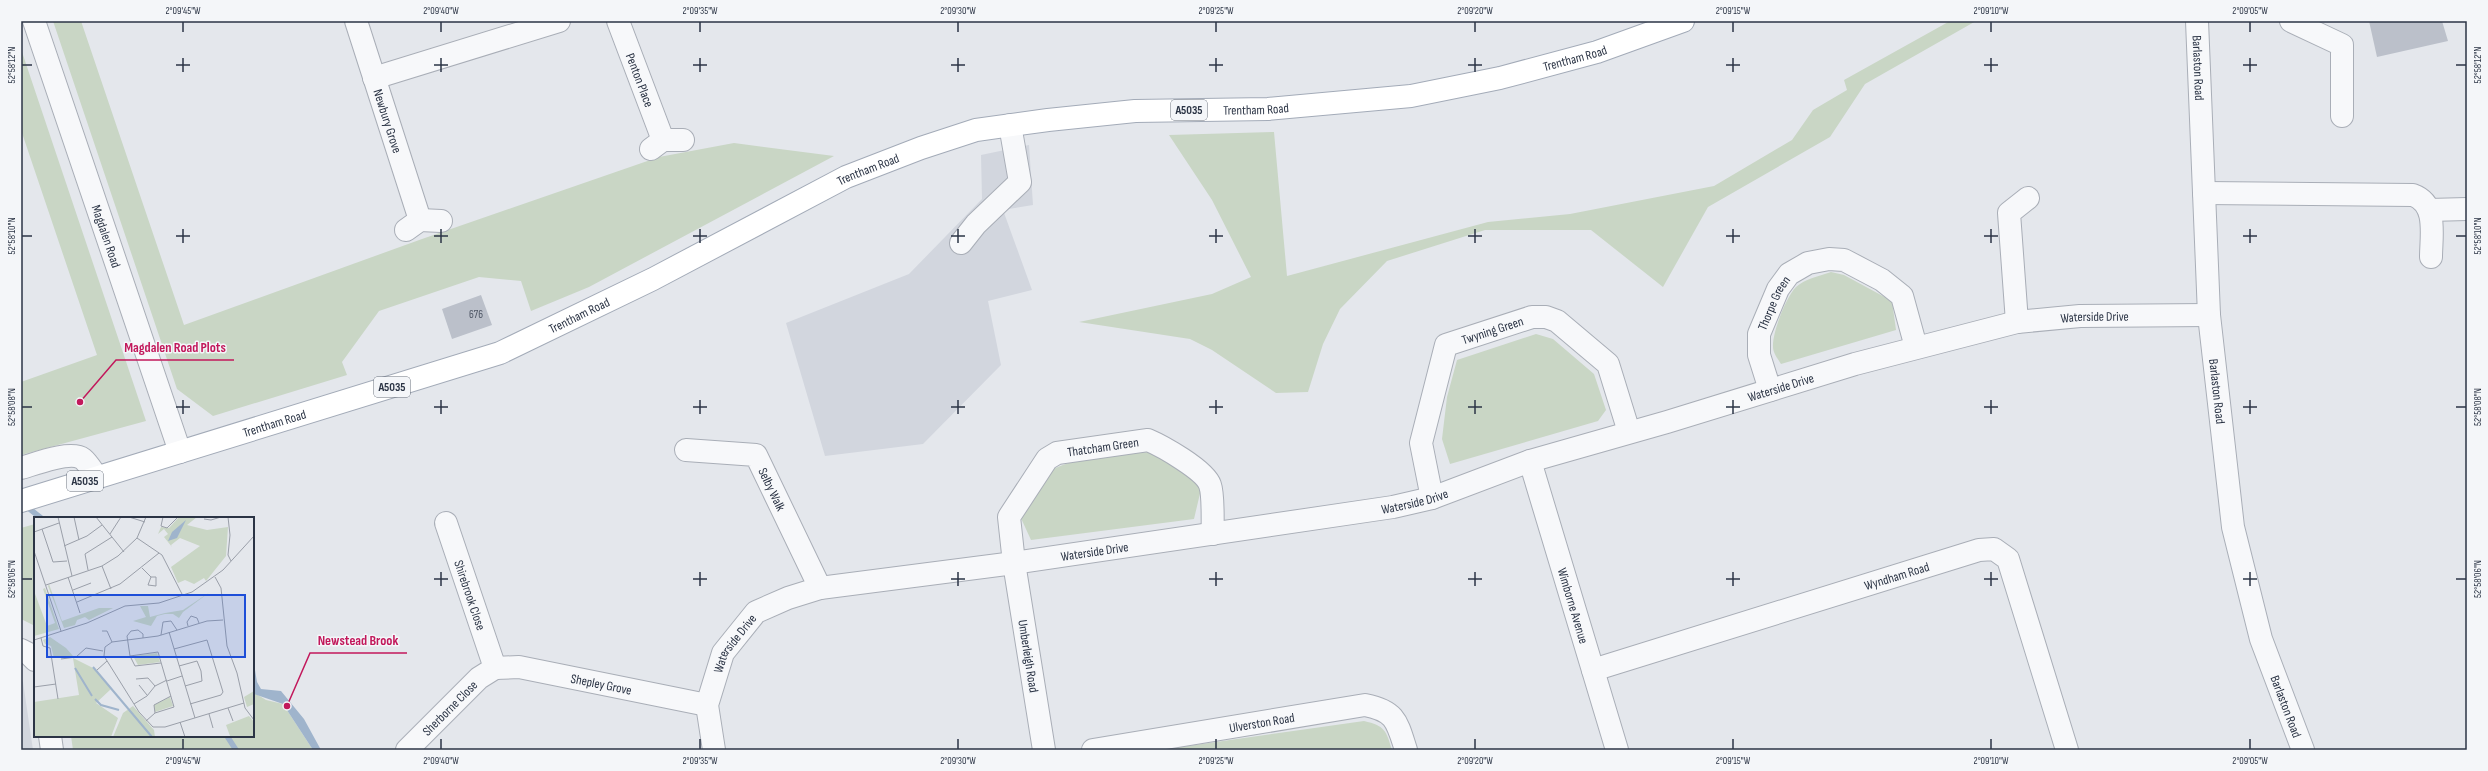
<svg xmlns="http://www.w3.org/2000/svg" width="2488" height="771" font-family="'Sofia Sans Condensed',sans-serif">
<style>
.built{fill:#d2d6de}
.green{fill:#c9d6c5}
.water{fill:#9fb4cc}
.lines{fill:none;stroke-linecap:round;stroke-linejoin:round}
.stream{stroke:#9fb4cc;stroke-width:5.5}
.building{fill:#bbc0ca}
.minor-casing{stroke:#a9aeb7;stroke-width:24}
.major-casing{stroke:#a3abb8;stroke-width:24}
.minor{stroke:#f7f8fa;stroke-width:22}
.major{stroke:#fff;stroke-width:22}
.ticks{fill:none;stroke:#2b3445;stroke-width:1.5}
.labels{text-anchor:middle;stroke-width:3;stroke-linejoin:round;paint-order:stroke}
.number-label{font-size:11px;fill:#4f5766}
.shield{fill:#f4f6f9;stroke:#676e7b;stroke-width:1}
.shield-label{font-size:12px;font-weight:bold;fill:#2b3445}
.street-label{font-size:13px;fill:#2b3445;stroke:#f4f6f9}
.inset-river{fill:none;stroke:#9fb4cc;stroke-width:2}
.inset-road{fill:none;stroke:#9a9fa9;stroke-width:1}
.view{fill:#1d4ed8;fill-opacity:0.15;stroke:#1d4ed8;stroke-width:2}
.inset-edge{fill:none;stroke:#2b3445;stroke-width:2}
.leader{fill:none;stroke:#c2185b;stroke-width:1.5}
.callout-dot{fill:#c2185b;stroke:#f4f6f9;stroke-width:1.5}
.callout-label{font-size:14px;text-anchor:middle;font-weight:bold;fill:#c2185b;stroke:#f4f6f9;stroke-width:3;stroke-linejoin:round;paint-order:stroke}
.neatline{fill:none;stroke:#2b3445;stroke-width:1.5}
.ticks-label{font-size:10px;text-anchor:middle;fill:#2b3445}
</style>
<rect width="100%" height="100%" fill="#e4e7ec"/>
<!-- built -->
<path class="built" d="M1029,145L1033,205L1003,210L1032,290L988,301L1001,365L923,444L825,456L786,323L909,274L982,199L981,155Z
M21,680L23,682L33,750H21Z"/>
<!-- green -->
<path class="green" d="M53,21H81L184,325L422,239L659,157L734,143L834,156L589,287L531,311L521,281L479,277L379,311L342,362L347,375L213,416L177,389Z
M1950,21H1976L1865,84L1830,137L1708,207L1663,287L1591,230H1485L1387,261L1340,309L1323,344L1308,392L1276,393L1212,350L1190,339L1079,322L1212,294L1251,277L1212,200L1169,135L1274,132L1287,276L1488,222L1570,214L1714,186L1792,140L1813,110L1847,90L1844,80Z
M21,49L146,421L21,455V382L97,355L21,130Z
M1831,272L1844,275L1892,301L1896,330L1781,364C1778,359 1773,353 1773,347C1772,333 1786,297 1796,287C1805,279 1819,276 1831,272Z
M1536,334L1553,339L1594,374L1606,410L1598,421L1450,464L1442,439L1447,397L1457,360Z
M1152,452L1202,485L1194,519L1031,540L1020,516C1027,505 1037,481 1046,474C1066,457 1125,453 1152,452Z
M35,524V626L21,619V528Z
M253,692L266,700L283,704L313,750H73L71,736H253Z
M1364,721C1385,726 1386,730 1392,750H1160Z"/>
<!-- water -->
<path class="water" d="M253,658L257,682L261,689L281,691L304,719L321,750H313L283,704L254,694Z"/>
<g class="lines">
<!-- stream -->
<path class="stream" d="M26,506L41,518
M227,736L236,750"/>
</g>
<!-- building -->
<path class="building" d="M2369,21H2442L2448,41L2377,57Z
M481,295L492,325L452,339L442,309Z"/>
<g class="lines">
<defs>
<g id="minor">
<path id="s1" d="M34,21L180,452"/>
<path id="s2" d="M356,21L420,220"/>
<path id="s3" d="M618,21L663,140"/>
<path id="s4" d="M2197,21L2209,315L2233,527L2261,639L2303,750"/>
<path d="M2291,21L2342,45V116"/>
<path d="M374,78L559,21"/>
<path d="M651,149L663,140H683"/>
<path d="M2204,193L2413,195C2438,204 2431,236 2431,257"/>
<path d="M2429,210L2467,209"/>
<path d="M406,230L420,220L441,221"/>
<path d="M961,243L976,224L1020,182L1010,125"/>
<path d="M2017,322L2009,213L2028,198"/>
<path id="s5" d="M1770,390L1759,355V334L1778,289L1789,274L1808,263L1829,259L1844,260L1882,280L1902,296L1916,347"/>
<path id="s6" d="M686,450L756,455L820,588"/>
<path id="s7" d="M1530,461L1617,750"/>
<path d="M21,468C35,464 71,450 83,459C88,463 93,472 97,477"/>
<path id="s8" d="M1432,498L1421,443L1446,345L1532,317H1546L1557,321L1608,364L1629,432"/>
<path id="s9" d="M446,523L495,668"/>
<path d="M21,650L29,654L35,660"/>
<path id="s10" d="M495,668L519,667L707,705"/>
<path id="s11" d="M1593,670L1979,550L1994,549L2008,559L2067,750"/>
<path d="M50,736L52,750"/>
<path id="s12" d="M407,750L479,678L495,668"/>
<path id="s13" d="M714,750L707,705L723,653L756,612L788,598L820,588L1014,563L1393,507L1432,498L1530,461L1667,422L1855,364L2017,322L2080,316L2209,315"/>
<path id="s14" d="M1044,750L1014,563L1009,517L1047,459L1057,453L1148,440C1162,446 1205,470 1210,485C1214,496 1212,522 1213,534"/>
<path id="s15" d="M1093,750L1365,705C1396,711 1397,722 1406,750"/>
</g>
<g id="major">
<path id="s16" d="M21,501L500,353L653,279L846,177L921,148L976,130L1048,120L1135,111L1268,109L1411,96L1500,78L1597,52L1683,21"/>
</g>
</defs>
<!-- minor casing -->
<use href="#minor" class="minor-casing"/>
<!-- major casing -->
<use href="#major" class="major-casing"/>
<!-- minor -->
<use href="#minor" class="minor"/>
<!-- major -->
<use href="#major" class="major"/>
</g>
<!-- ticks -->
<path class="ticks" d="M183,22V32M441,22V32M700,22V32M958,22V32M1216,22V32M1475,22V32M1733,22V32M1991,22V32M2250,22V32M183,58V72M441,58V72M700,58V72M958,58V72M1216,58V72M1475,58V72M1733,58V72M1991,58V72M2250,58V72M22,65H32M176,65H190M434,65H448M693,65H707M951,65H965M1209,65H1223M1468,65H1482M1726,65H1740M1984,65H1998M2243,65H2257M2456,65H2466M183,229V243M441,229V243M700,229V243M958,229V243M1216,229V243M1475,229V243M1733,229V243M1991,229V243M2250,229V243M22,236H32M176,236H190M434,236H448M693,236H707M951,236H965M1209,236H1223M1468,236H1482M1726,236H1740M1984,236H1998M2243,236H2257M2456,236H2466M183,400V414M441,400V414M700,400V414M958,400V414M1216,400V414M1475,400V414M1733,400V414M1991,400V414M2250,400V414M22,407H32M176,407H190M434,407H448M693,407H707M951,407H965M1209,407H1223M1468,407H1482M1726,407H1740M1984,407H1998M2243,407H2257M2456,407H2466M441,572V586M700,572V586M958,572V586M1216,572V586M1475,572V586M1733,572V586M1991,572V586M2250,572V586M22,579H32M434,579H448M693,579H707M951,579H965M1209,579H1223M1468,579H1482M1726,579H1740M1984,579H1998M2243,579H2257M2456,579H2466M183,739V749M441,739V749M700,739V749M958,739V749M1216,739V749M1475,739V749M1733,739V749M1991,739V749M2250,739V749"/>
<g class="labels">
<!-- number labels -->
<g class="number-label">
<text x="476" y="318">676</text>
</g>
<!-- shield labels -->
<g class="shield">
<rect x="1171" y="100" width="36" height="20" rx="3"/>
<rect x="374" y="377" width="36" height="20" rx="3"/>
<rect x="67" y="471" width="36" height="20" rx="3"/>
</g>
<g class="shield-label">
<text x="1189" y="114">A5035</text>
<text x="392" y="391">A5035</text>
<text x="85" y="485">A5035</text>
</g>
<!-- street labels -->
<g class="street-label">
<text dy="5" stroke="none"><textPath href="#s16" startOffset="1633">Trentham Road</textPath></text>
<text dy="5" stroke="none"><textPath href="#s4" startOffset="47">Barlaston Road</textPath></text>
<text dy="5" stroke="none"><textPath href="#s3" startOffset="63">Penton Place</textPath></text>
<text dy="5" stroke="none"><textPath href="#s16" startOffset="1309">Trentham Road</textPath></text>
<text dy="5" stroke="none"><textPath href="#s2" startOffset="105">Newbury Grove</textPath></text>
<text dy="5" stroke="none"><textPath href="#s16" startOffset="913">Trentham Road</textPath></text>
<text dy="5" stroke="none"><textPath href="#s1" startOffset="227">Magdalen Road</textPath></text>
<text dy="5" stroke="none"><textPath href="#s5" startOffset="92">Thorpe Green</textPath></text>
<text dy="5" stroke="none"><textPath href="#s16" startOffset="589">Trentham Road</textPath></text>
<text dy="5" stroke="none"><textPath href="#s13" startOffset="1529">Waterside Drive</textPath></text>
<text dy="5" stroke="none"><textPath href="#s8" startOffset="206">Twyning Green</textPath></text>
<text dy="5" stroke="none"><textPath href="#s13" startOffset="1206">Waterside Drive</textPath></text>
<text dy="5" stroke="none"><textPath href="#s4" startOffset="371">Barlaston Road</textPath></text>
<text dy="5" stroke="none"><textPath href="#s16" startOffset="265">Trentham Road</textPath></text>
<text dy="5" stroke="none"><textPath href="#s14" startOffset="363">Thatcham Green</textPath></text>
<text dy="5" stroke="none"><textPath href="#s6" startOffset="108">Selby Walk</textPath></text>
<text dy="5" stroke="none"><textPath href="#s13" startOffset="822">Waterside Drive</textPath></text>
<text dy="5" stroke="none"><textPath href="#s13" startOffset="498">Waterside Drive</textPath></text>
<text dy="5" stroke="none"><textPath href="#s11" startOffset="318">Wyndham Road</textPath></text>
<text dy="5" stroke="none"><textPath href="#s9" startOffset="76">Shirebrook Close</textPath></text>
<text dy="5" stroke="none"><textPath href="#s7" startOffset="151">Wimborne Avenue</textPath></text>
<text dy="5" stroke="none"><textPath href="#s13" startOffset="114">Waterside Drive</textPath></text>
<text transform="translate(1029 656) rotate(81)" y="5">Umberleigh Road</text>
<text dy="5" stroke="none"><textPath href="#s10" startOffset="108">Shepley Grove</textPath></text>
<text dy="5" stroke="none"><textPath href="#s4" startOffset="695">Barlaston Road</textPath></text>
<text dy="5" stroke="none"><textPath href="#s12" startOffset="60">Sherborne Close</textPath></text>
<text dy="5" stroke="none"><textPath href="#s15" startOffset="171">Ulverston Road</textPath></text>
</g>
</g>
<!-- overview -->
<g transform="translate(34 517)">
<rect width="220" height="220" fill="#e4e7ec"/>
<path d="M145,0H163L153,8L173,13L194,10L192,39L172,64L170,61L160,67L151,63L144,66L137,50L166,29L146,21L137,28L138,30L130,20L134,17L130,12L124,17L127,10L135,11ZM15,67L28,104L65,91H79L55,103L51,100L43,103L41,108L30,111L14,69ZM11,71L25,112L0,119V74L13,109L21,106L9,72ZM176,75L149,95L145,101L139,97H131L123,99L117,109L99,104L112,100L106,89H114L116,100L131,96L149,93ZM16,120L32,131L39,139L20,141L17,129L11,127L9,123ZM123,136L126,145L104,148L99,139ZM39,141L59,151L77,172L62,186L84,201L77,220H0V185L45,178ZM220,174V187L213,190L210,180ZM136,180L139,189L121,195L120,188ZM99,189L120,213L121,220H79L89,196ZM215,199L220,205V220H193L196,219L192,208Z" fill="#c9d6c5"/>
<path d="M152,3L143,21L134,24L138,15Z" fill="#9fb4cc"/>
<path class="inset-river" d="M59,150L118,220M41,151L58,179M61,182L67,188L85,193"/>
<path class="inset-road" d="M24,0L38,59M40,0L45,23M62,0L90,35M95,0L111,5M129,0L127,9L133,11L144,0M194,0L196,18L194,38L197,44M170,2L177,3L187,0M8,12L19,45L33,44M0,15L25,6M76,17L87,0M103,21L128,38L149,79M30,29L53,19L68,8M0,34L27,114M68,49L77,72M108,51L117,60H122V69L114,68L117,60M54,53L51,37L78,20M34,60L46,96M181,60L187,71L193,129L203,156L211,191L220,203M12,68L68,49L84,39L103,21L112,0M39,73L57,66M43,85L86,67L125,36M189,103L173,104L124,119L78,125L71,130L70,139L105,195L119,210H131L210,186M154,109L153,105L157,99L163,101L165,106M68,114H73L78,125M135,115L161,201M127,118L129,105L137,104L143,113M7,121L9,129L16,131L24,182M109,121V117L104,113L97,114L93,119L96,139L101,149L127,146M0,123L53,106L91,89L125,86L158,75L189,53L220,19M52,131L69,134M140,132L173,123L189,175L187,178L156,187M96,139L124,135L140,190L121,196L112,204M27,142L42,140L52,131M145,149L163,144L167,154L168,164L151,169M63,153L73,144M102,162L114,161L121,169M133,164L148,159M105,168L113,178M0,170L22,167M100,187L113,179L121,169L133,163M194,191L199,204M121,196L120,188L137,179M175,197L179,211M146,205L151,220"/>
<path class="view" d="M13,78H211V140H13Z"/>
<rect width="220" height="220" class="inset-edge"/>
</g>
<!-- callouts -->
<path class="leader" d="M80 402L116 360H234M287 706L310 653H407"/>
<g class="callout-dot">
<circle cx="80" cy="402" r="4"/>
<circle cx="287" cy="706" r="4"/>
</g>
<g class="callout-label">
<text x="175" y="352">Magdalen Road Plots</text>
<text x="358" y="645">Newstead Brook</text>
</g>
<!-- border -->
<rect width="2488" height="771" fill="none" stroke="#f4f6f9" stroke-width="44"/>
<rect x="22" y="22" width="2444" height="727" class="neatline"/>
<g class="ticks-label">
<text x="183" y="14">2°09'45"W</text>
<text x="441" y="14">2°09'40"W</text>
<text x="700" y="14">2°09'35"W</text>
<text x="958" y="14">2°09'30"W</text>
<text x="1216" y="14">2°09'25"W</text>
<text x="1475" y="14">2°09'20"W</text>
<text x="1733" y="14">2°09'15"W</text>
<text x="1991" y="14">2°09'10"W</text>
<text x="2250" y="14">2°09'05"W</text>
<text transform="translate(11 65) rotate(-90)" y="4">52°58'12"N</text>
<text transform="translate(2477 65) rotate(-90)" y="4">52°58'12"N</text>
<text transform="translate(11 236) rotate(-90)" y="4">52°58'10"N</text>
<text transform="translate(2477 236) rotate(-90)" y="4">52°58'10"N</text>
<text transform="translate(11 407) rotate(-90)" y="4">52°58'08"N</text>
<text transform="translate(2477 407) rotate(-90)" y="4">52°58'08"N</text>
<text transform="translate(11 579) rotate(-90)" y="4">52°58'06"N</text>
<text transform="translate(2477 579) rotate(-90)" y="4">52°58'06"N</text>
<text x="183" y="764">2°09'45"W</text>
<text x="441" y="764">2°09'40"W</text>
<text x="700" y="764">2°09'35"W</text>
<text x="958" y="764">2°09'30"W</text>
<text x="1216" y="764">2°09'25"W</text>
<text x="1475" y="764">2°09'20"W</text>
<text x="1733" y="764">2°09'15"W</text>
<text x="1991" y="764">2°09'10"W</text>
<text x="2250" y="764">2°09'05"W</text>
</g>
</svg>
